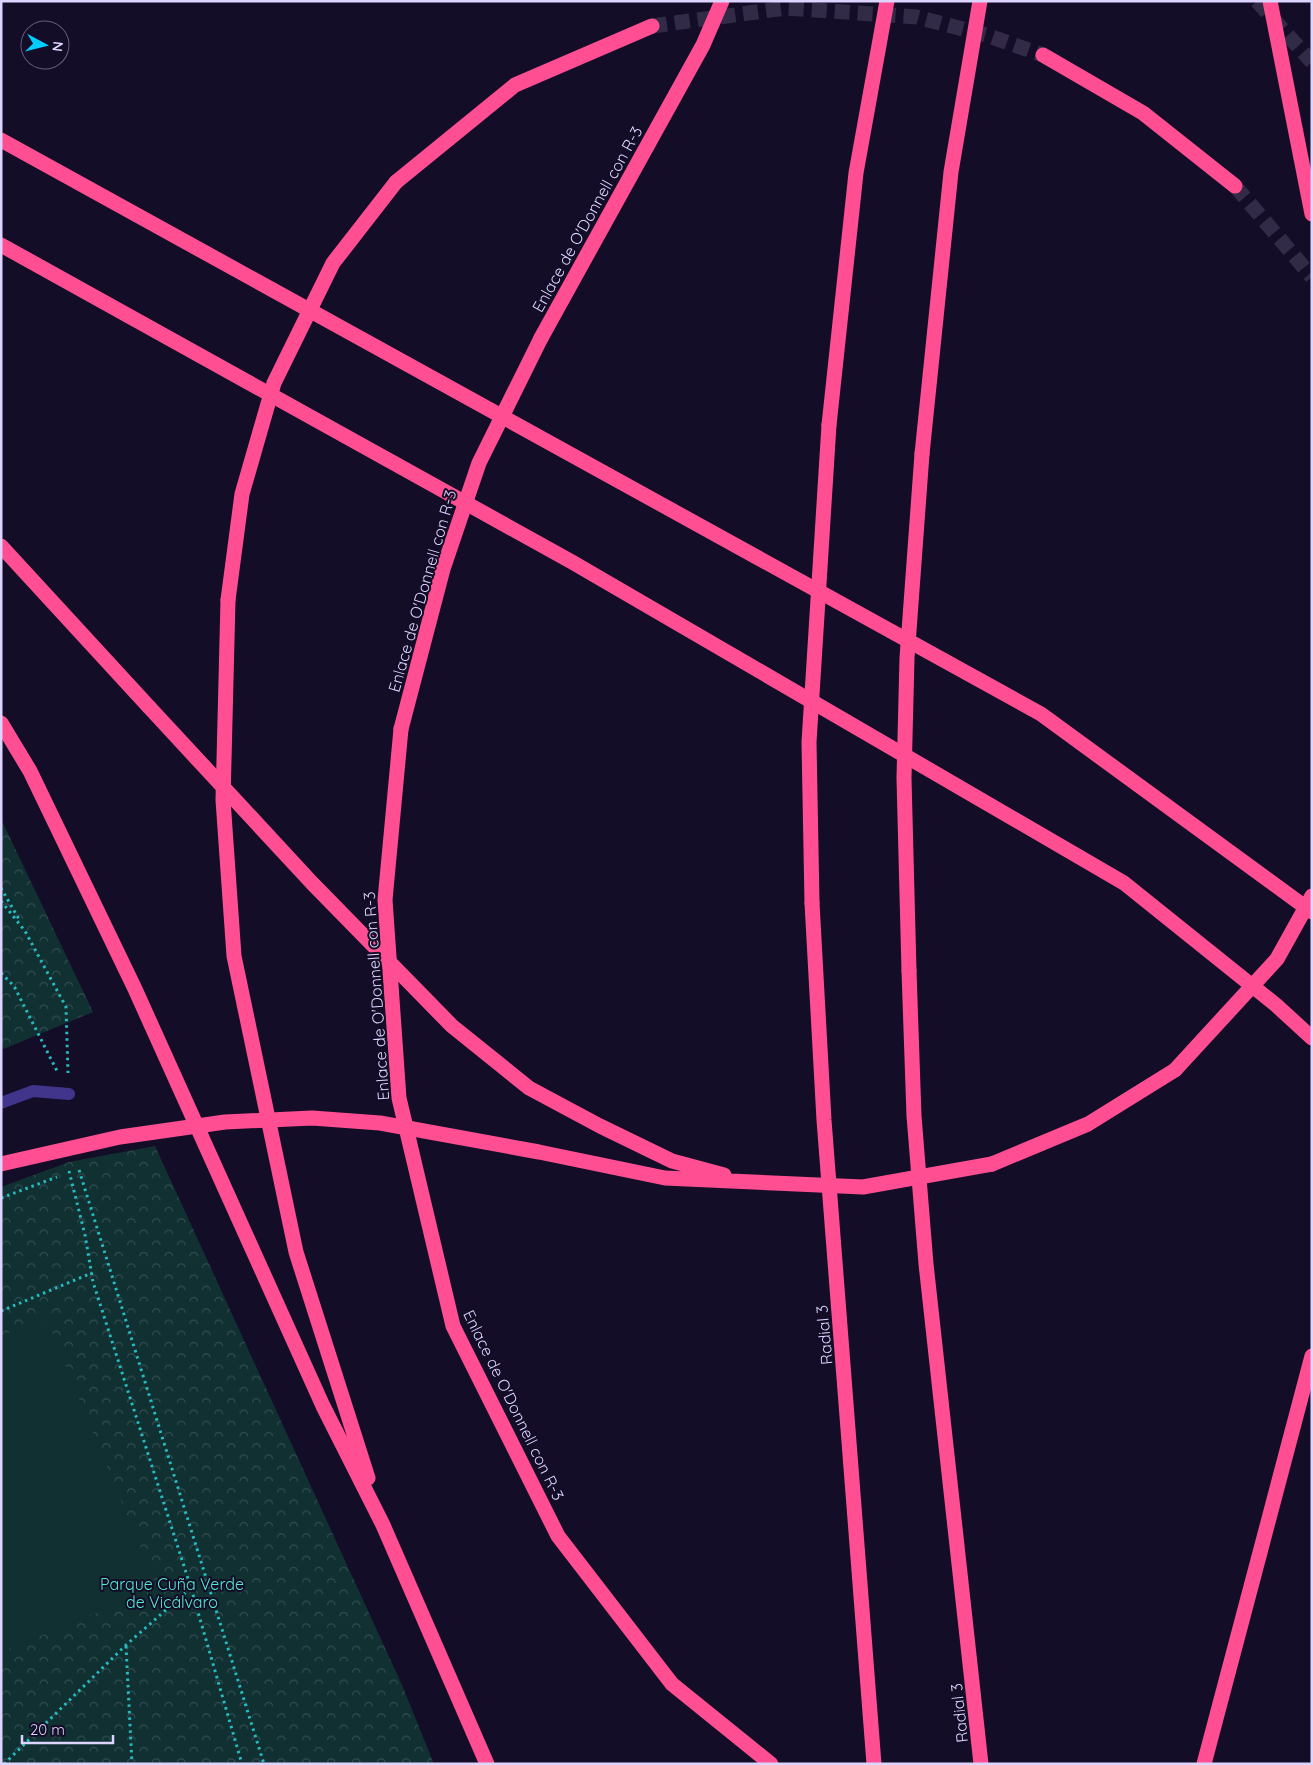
<svg xmlns="http://www.w3.org/2000/svg" width="1313" height="1765" font-family="Quicksand,sans-serif">
<style>
.park{fill:url(#park-crowns)}
.garden{fill:#103032}
.lines{fill:none;stroke-linecap:round;stroke-linejoin:round}
.motorway-tunnel{stroke:#322b47;stroke-width:15;stroke-dasharray:15 8;stroke-linecap:butt}
.path{stroke:#26bbc1;stroke-width:3;stroke-dasharray:2.5 4;stroke-linecap:butt}
.service{stroke:#40358a;stroke-width:12}
.motorway{stroke:#ff4f92;stroke-width:15}
.motorway-bridge{stroke:#ff4f92;stroke-width:15}
.labels{text-anchor:middle;stroke-width:4;stroke-linejoin:round;paint-order:stroke}
.street-label{font-size:16px;fill:#ddd4ff;stroke:#140d27}
.park-label{font-size:16px;fill:#56e9d2;stroke:#140d27}
</style>
<defs>
<pattern id="park-crowns" width="20" height="18" patternUnits="userSpaceOnUse" patternTransform="scale(1.25)"><rect width="20" height="18" fill="#103032"/><path d="M2 6a3 3 0 1 1 6 0M12 15a3 3 0 1 1 6 0" fill="none" stroke="#324d51"/></pattern>
</defs>
<rect width="100%" height="100%" fill="#140d27"/>
<!-- park -->
<path class="park" d="M1,819L93,1012L1,1050Z
M155,1146L402,1685L434,1764H1V1187L69,1162Z"/>
<!-- garden -->
<path class="garden" d="M46,1318L157,1588L1,1652V1336Z"/>
<g class="lines">
<!-- motorway-tunnel -->
<path class="motorway-tunnel" d="M1257,1L1312,62
M652,26L786,8L917,17L986,35L1043,55
M1235,186L1312,277"/>
<!-- path -->
<path class="path" d="M1,888L20,921
M1,901L25,931L66,1007L68,1073
M1,973L14,986L57,1071
M79,1170L264,1764
M69,1171L85,1235L93,1282L191,1588L242,1764
M1,1198L57,1177
M1,1311L92,1273
M126,1646L132,1764
M4,1764L126,1645L191,1588"/>
<!-- service -->
<path class="service" d="M1,1103L33,1091L69,1094"/>
<!-- motorway -->
<path class="motorway" d="M1270,1L1312,214
M1043,55L1143,113L1235,186
M1,140L1041,714L1312,912
M396,182L515,85L652,26
M1,245L572,562L1124,883L1276,1005L1312,1038
M541,338L703,45L722,1
M829,425L856,173L887,1
M922,454L951,172L980,1
M1,546L149,707
M228,600L223,800L234,956L296,1252L368,1478
M1,723L30,771L135,989L323,1406L383,1525L487,1764
M401,729L385,900L399,1098L453,1326L558,1536L672,1684L771,1764
M812,903L824,1120L874,1764
M909,971L914,1116L926,1264L981,1764
M992,1164L1088,1124L1175,1070
M1204,1764L1312,1356"/>
<!-- motorway-bridge -->
<path class="motorway-bridge" d="M228,600L242,494L274,383L333,263L396,182
M149,707L312,883L452,1026L529,1088L600,1126L672,1161L724,1175
M401,729L443,569L479,463L541,338
M812,903L809,742L829,425
M909,971L904,778L907,658L922,454
M1175,1070L1277,959L1312,896
M1,1164L120,1137L225,1122L312,1118L380,1123L539,1152L665,1178L863,1187L992,1164"/>
</g>
<g class="labels">
<!-- street labels -->
<g class="street-label">
<text transform="translate(587 219) rotate(-61)" y="6">Enlace de O'Donnell con R-3</text>
<text transform="translate(422 591) rotate(-74)" y="6">Enlace de O'Donnell con R-3</text>
<text transform="translate(376 996) rotate(-94)" y="6">Enlace de O'Donnell con R-3</text>
<text transform="translate(824 1335) rotate(-95)" y="6">Radial 3</text>
<text transform="translate(514 1405) rotate(64)" y="6">Enlace de O'Donnell con R-3</text>
<text transform="translate(959 1713) rotate(-96)" y="6">Radial 3</text>
</g>
<!-- park labels -->
<g class="park-label">
<text x="172" y="1590">Parque Cuña Verde<tspan x="172" dy="18">de Vicálvaro</tspan></text>
</g>
</g>
<!-- border -->
<rect width="1313" height="1765" fill="none" stroke="#ddd4ff" stroke-width="5"/>
<!-- north arrow -->
<g transform="translate(45 45) rotate(97)"><circle r="24" fill="#140d27" stroke="#645d7d"/>
<path d="M0-4L9 19L0 12L-9 19Z" fill="#00cdff"/>
<text y="-8" font-size="14" font-weight="bold" text-anchor="middle" fill="#ddd4ff">N</text>
</g>
<!-- scale -->
<path d="M22 1735v8h91v-8" fill="none" stroke="#ddd4ff" stroke-width="2.5"/>
<text x="30" y="1735" font-size="15" fill="#ddd4ff" stroke="#140d27" stroke-width="4" paint-order="stroke">20 m</text>
</svg>
